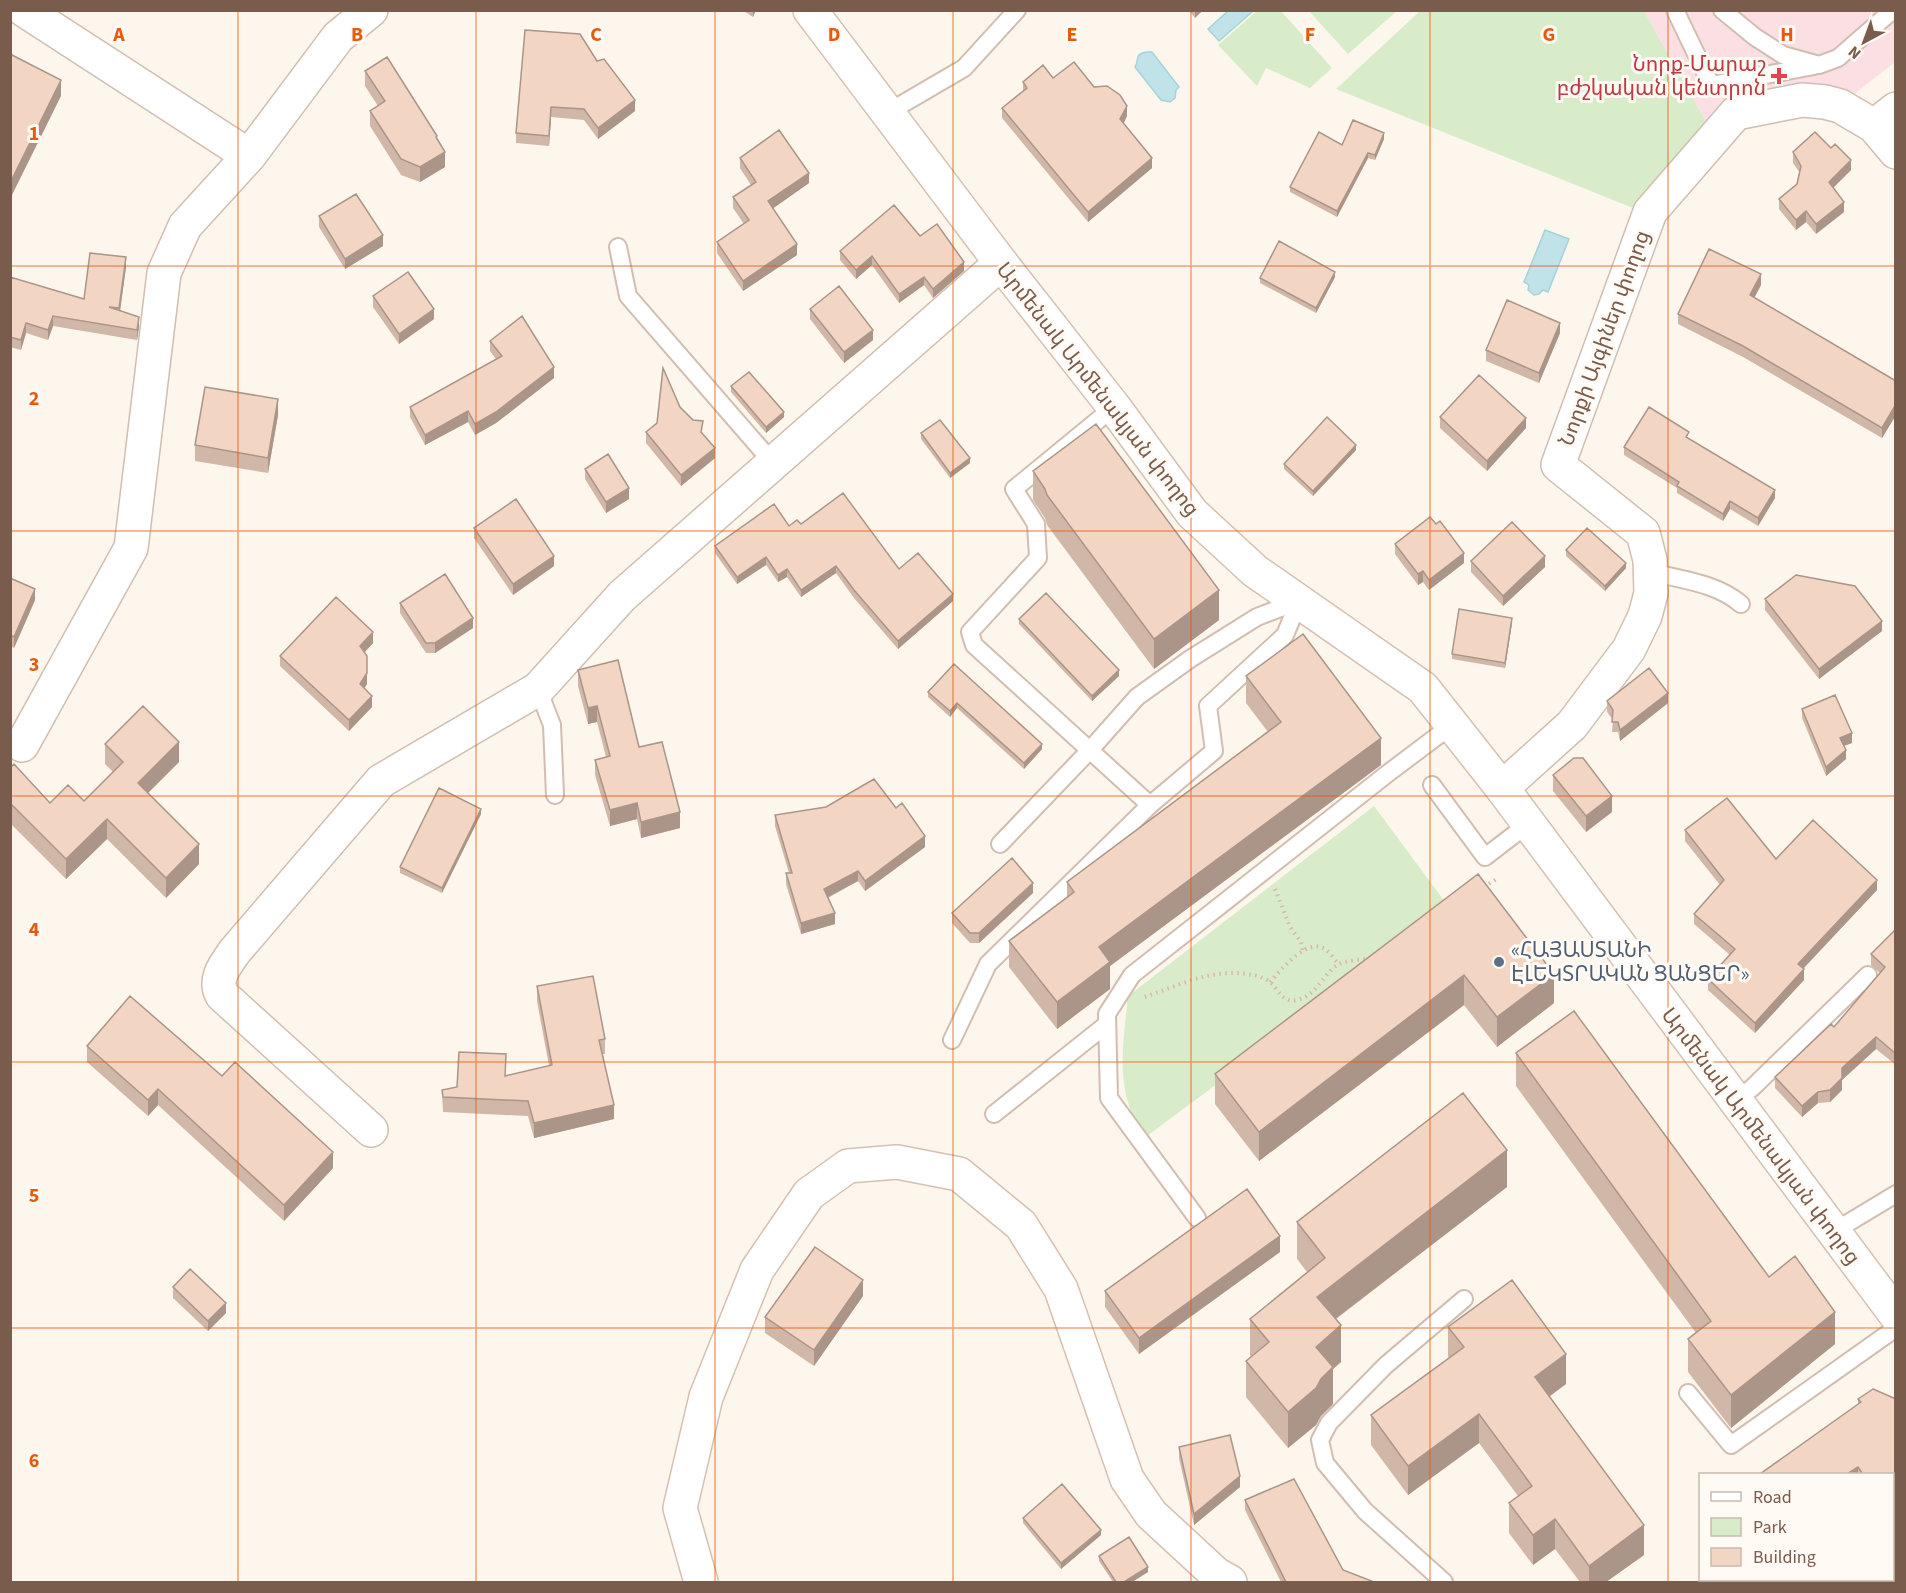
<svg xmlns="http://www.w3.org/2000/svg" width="1906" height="1593" font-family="'Source Sans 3','Noto Sans Armenian',sans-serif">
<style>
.medical{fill:#fbdfe3}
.green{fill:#d8ecc9}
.water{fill:#bfe3e8;stroke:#a5d3da;stroke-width:1.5}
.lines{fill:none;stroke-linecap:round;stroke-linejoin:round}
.lane-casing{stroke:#d1beb0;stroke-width:20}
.street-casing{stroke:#d1beb0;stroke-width:36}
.secondary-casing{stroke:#d6c0b0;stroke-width:36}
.path{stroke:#d9b8a5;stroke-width:4;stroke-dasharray:1.5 4.5;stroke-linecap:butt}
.lane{stroke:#fff;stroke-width:16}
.street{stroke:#fff;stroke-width:33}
.secondary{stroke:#fff;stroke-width:33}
.wall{fill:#d1b7a8}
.shaded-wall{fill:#aa9588}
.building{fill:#f3d5c3;stroke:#aa9588;stroke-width:1.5}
.grid{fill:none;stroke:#e8590c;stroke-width:1.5;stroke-opacity:0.55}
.health-dot{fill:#e0444e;stroke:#fffaf3;stroke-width:2}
.service-dot{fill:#5c6f8a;stroke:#fffaf3;stroke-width:2}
.labels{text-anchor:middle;stroke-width:6;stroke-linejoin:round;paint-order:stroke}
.health-label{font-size:21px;fill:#be3a42;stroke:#fffaf3;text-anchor:end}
.street-label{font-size:21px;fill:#7a5c4d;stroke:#fffaf3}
.service-label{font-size:21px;fill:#4e5e75;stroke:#fffaf3;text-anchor:start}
.grid-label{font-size:20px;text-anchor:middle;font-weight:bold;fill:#e8590c;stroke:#fffaf3;stroke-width:6;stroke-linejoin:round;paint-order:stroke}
</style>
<rect width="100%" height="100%" fill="#fdf6ec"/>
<!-- medical -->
<path class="medical" d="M1644,11H1895V62L1844,102L1708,125Z"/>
<!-- green -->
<path class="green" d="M1257,11H1281L1332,68L1310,88L1266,68L1257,86L1218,45Z
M1309,11H1397L1348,54Z
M1420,11H1644L1708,125L1633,208L1336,89Z
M1374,806L1451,910L1147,1136C1144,1131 1139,1126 1136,1121C1115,1084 1124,1037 1128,996Z"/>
<!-- water -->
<path class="water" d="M1251,11L1252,12L1219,41L1208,29L1228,11Z
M1146,52H1152L1179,87L1176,90L1175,98L1170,102L1161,100L1135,67C1140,60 1133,55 1146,52Z
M1545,230L1569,239L1548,292L1543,290L1539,294L1534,295L1528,290L1529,285L1524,282Z"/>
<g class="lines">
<defs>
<path id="lane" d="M1675,10L1711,85L1814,66
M1722,10L1755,37L1783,55L1819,65L1838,58L1893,10
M887,113L964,68L1017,10
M618,247L628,296L773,463
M1114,407L1014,489L1036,524L1038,558L970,632L974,645L1150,805
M1651,572C1682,580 1716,583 1741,604
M538,689L552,725L555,795
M1432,785L1485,857L1528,824
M1000,844L1090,750L1137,697L1190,659L1257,617L1299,601
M952,1040L988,964L1150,805L1214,751L1208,706L1285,635L1299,601
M1735,1101L1752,1088L1868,975
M994,1114L1107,1024
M1197,1218L1109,1098L1107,1014L1132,975L1387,774L1452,725
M1833,1232L1896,1194
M1688,1393L1731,1445L1896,1328
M1444,1582L1365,1511L1325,1463L1320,1440L1329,1423L1386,1365L1464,1299"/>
<path id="street" d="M24,10L249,156
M1874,126L1896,109
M22,745L131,548L164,273L185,226L249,156L338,37L371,10
M1502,788L1572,725L1629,649L1645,616L1651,593L1650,560L1643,533L1558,465L1650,212L1736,113L1802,100L1825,102L1840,106L1874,126L1896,152
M371,1130L222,995C213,979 226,964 235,951L381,781L538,689L622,596L1001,263"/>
<path id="secondary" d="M810,10L1001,263L1114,407L1192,513L1255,571L1423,688L1502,788L1896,1315
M701,1582L680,1508L706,1397L757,1270L809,1194L848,1166L897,1162L959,1174L1021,1225L1061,1289L1127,1479L1151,1514L1216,1574L1230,1582"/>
</defs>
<!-- lane casing -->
<use href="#lane" class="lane-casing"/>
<!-- street casing -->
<use href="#street" class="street-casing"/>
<!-- secondary casing -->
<use href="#secondary" class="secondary-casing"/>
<!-- path -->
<path class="path" d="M1484,887L1498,878
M1275,889L1290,927L1301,942L1303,951
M1270,982C1281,970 1307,937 1325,949C1330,953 1335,960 1339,964
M1145,997C1179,985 1215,967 1252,975C1257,975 1265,979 1269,981C1279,989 1281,1003 1297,1000C1317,996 1324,972 1339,964C1347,960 1361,960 1370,958"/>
<!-- lane -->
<use href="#lane" class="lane"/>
<!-- street -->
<use href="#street" class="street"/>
<!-- secondary -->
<use href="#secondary" class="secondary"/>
</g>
<!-- wall -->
<path class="wall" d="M742,10H756L753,17Z
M1188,10H1203L1195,18Z
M597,61L635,111L598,139L584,120L551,117L549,146L516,143V133Z
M365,71L437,139L445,167L420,182L401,175L370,126V111L378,106L365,86Z
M1053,78L1094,87L1127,116L1124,123L1152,168L1088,222L1002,118V108L1023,92V82Z
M1384,139L1375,160L1368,158L1337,217L1290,192V187L1342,145Z
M1793,152L1851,170L1833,188L1844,212L1816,234L1806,222L1796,230L1779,209V199L1797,184L1800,173L1793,163Z
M740,158L809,183L773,208L797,255L743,291L717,253V242L744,224L733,208V197L751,185L740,168Z
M319,216L383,246L345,269L319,227Z
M920,236L964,271L933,298L924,285L899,303L872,265L856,279L840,260V251Z
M126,267L120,311L139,327L137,340L53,326L48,340L26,333L21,350L10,347V277L84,299Z
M1335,277L1316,313L1260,283V278Z
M1761,285L1754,298L1896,381V415L1882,438L1743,357L1678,324V314Z
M373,296L434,319L399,344L373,307Z
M810,309L873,340L844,363L810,319Z
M1560,333L1539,383L1486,361V350Z
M490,341L554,378L496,423L475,435L468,422L425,445L410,417V407L496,359L490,351Z
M731,386L784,417L766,433L731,392Z
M680,407L702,433L715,458L681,486L646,443V432L657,423Z
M278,415L268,473L195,461V445Z
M1440,417L1526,428L1487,471L1440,428Z
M921,433L970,463L950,478L921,439Z
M1689,439L1775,498L1758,526L1730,509L1723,521L1677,493V488L1624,455V447Z
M1356,450L1313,496L1284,469V464Z
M585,469L629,499L606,513L585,479Z
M1033,471L1219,620L1154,669L1047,525L1045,518L1033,500Z
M801,524L899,569L953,601L898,649L854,598L836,573L801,597L787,577L778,582L766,565L737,584L715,553V546L789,526Z
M474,528L554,566L513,595L474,538Z
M1395,544L1464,563L1429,590L1423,582L1418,585L1395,554Z
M1566,550L1626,568L1605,591L1566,556Z
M1471,561L1545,567L1503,606L1471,572Z
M10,578L35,600L14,648L10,646Z
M1765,599L1882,631L1819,679L1765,610Z
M400,603L473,628L435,653H426L400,613Z
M1019,619L1119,676L1092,701L1019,624Z
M1512,623L1505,668L1452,659V654Z
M373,643L365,652L367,667V684L364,688L372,707L349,731L280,666V656Z
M954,664L1042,749L1024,769L957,708L950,717L928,697V692Z
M578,670L639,747L680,828L641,838L637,819L610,826L595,775V760L606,757L597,722L588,724L578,686Z
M1246,676L1381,765L1110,966V989L1057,1029L1009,967V941L1067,898V882L1268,732L1246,703Z
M1607,701L1668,703L1620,741L1618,732H1612L1613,720L1607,712Z
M1802,709L1852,743L1844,746L1846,759L1826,776L1802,718Z
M105,744L179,762L148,793L199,864L166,898L107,839L66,879L10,823V768L50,803L84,801L113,772L105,764Z
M1553,775L1612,812L1586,832L1553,791Z
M481,814L442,893L400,873V867Z
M775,815L925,847L865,891L858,881L828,898L835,924L801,934L786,884V873H789L775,826Z
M1685,830L1877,890L1803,969L1804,980L1755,1033L1708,990V979L1730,955L1694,924V914L1720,885L1685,841Z
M1478,874L1554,1003L1497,1047L1464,1005L1259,1161L1215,1104V1074Z
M1033,893L979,943H970L952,923V913Z
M1896,929V1065L1876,1049L1842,1080V1090L1830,1102L1818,1103L1802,1117L1775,1088V1077L1834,1027L1880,973L1871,965V954Z
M537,986L605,1039V1054H603L614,1119L534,1138L528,1116L443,1112L442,1090L549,1066L537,1001Z
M87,1046L222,1076L333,1168L284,1221L158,1105L148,1116L87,1062Z
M1516,1053L1769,1277L1835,1344L1731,1428L1688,1372V1339L1696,1333L1516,1086Z
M1507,1187L1336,1319L1341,1362L1333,1369V1404L1321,1416L1316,1425L1288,1448L1246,1397V1361L1251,1356L1250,1355V1319L1307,1272L1297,1259V1222Z
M1280,1252L1139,1354L1105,1307V1291Z
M173,1287L226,1313L208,1331L173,1298Z
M863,1296L814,1366L765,1333V1317Z
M1448,1327L1566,1384L1550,1396L1644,1555L1606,1582H1580L1555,1549L1533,1565L1509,1533V1503L1518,1496L1479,1443L1408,1495L1371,1445V1415L1449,1358L1448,1356Z
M1858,1399H1896V1537L1893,1533V1474H1760L1858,1404Z
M1179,1447L1240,1487L1194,1525L1179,1458Z
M1245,1500L1343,1570L1374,1582H1281L1245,1510Z
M1023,1518L1101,1535L1061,1569L1023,1523Z
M1099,1556L1148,1572L1132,1582H1113L1099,1561Z"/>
<!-- shaded-wall -->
<path class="shaded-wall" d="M753,10H756L753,17Z
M1195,10H1203L1195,18Z
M61,80V96L10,199V183Z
M635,100V111L598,139V128Z
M1127,106V116L1120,130V119Z
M551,107V117L549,146V136Z
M1384,133V139L1375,160V155Z
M445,152V167L420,182V167Z
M1368,153V158L1337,217V211Z
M1152,158V168L1088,222V212Z
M1851,160V170L1829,192V182Z
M809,173V183L768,212V201Z
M1844,202V212L1816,234V224Z
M1806,211V222L1796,230V220Z
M383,235V246L345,269V259Z
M797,244V255L743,291V281Z
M872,256V265L856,279V270Z
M126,257V267L119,318V308Z
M964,262V271L933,298V289Z
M1335,272V277L1316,313V308Z
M1761,274V285L1750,306V295Z
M924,277V285L899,303V294Z
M434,309V319L399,344V334Z
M53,316V326L48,340V330Z
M139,317V327L137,340V330Z
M26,323V333L21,350V340Z
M1560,323V333L1539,383V373Z
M873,330V340L844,363V352Z
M554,367V378L496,423L475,435V424Z
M278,399V415L268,473V458Z
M1896,404V415L1882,438V428Z
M468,411V422L425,445V435Z
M784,412V417L766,433V427Z
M1526,418V428L1487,471V461Z
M1356,445V450L1313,496V491Z
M715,448V458L681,486V475Z
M970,458V463L950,478V473Z
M629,488V499L606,513V502Z
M1775,490V498L1758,526V518Z
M1730,501V509L1723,521V514Z
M1464,553V563L1429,590V580Z
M554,556V566L513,595V584Z
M1545,556V567L1503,606V596Z
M766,557V565L737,584V577Z
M1626,563V568L1605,591V586Z
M836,566V573L801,597V590Z
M787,569V577L778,582V575Z
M1423,571V582L1418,585V574Z
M35,589V600L14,648V637Z
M1219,590V620L1154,669V639Z
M953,594V601L898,649V641Z
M473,618V628L435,653V643Z
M1512,618V623L1505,668V663Z
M1882,621V631L1819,679V669Z
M373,632V643L360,657V646Z
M367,656V684L360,695V684Z
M1119,670V676L1092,701V696Z
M1668,693V703L1620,741V730Z
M372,696V707L349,731V720Z
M957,703V708L950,717V711Z
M597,706V722L588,724V708Z
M1852,733V743L1840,747V738Z
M1381,738V765L1110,966V989L1057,1029V1002L1099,947Z
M179,742V762L138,803V783Z
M1042,744V749L1024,769V763Z
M1846,750V759L1826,776V767Z
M1612,796V812L1586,832V816Z
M637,803V819L610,826V810Z
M481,809V814L442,893V888Z
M680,812V828L641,838V822Z
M107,819V839L66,879V859Z
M925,836V847L865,891V881Z
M199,844V864L166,898V878Z
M858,871V881L824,899V889Z
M1877,880V890L1798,974V964Z
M1033,883V893L979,943V933Z
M835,913V924L801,934V923Z
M1804,969V980L1755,1033V1023Z
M1554,974V1003L1497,1047V1017Z
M1464,975V1005L1259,1161V1132Z
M1876,1037V1049L1842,1080V1068Z
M1842,1078V1090L1830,1102V1090Z
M158,1089V1105L148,1116V1100Z
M1818,1092V1103L1802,1117V1106Z
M614,1105V1119L534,1138V1123Z
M1507,1150V1187L1317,1333V1297Z
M333,1152V1168L284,1221V1205Z
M1280,1236V1252L1139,1354V1338Z
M863,1280V1296L814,1366V1350Z
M226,1303V1313L208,1331V1321Z
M1835,1312V1344L1731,1428V1395Z
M1341,1325V1362L1333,1369V1404L1321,1416L1316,1425L1288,1448V1412L1316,1347Z
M1566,1354V1384L1535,1407V1377Z
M1479,1414V1443L1408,1495V1466Z
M1858,1467V1474H1847Z
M1240,1476V1487L1194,1525V1514Z
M1555,1519V1549L1533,1565V1535Z
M1644,1525V1555L1606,1582H1589V1566Z
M1101,1530V1535L1061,1569V1563Z
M1148,1567V1572L1132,1582H1124Z"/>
<!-- building -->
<path class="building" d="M525,30L580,34L597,61L604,59L635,100L598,128L584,109L551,107L549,136L516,133Z
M10,54L61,80L10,183Z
M387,57L437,136L436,137L445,152L420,167L401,159L370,111L385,101L365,71Z
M1074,62L1094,87L1107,86L1120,95L1127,106L1120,119L1152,158L1088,212L1002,108L1027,88L1023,82L1043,65L1053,78Z
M1353,120L1384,133L1375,155L1368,153L1337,211L1290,187L1319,132L1342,145Z
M779,130L809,173L768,201L797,244L743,281L717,242L749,220L733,197L756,182L740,158Z
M1815,132L1831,148L1835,144L1851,160L1829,182L1844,202L1816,224L1806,211L1796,220L1779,199L1797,184L1801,166L1793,152Z
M356,194L383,235L345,259L319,216Z
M894,205L920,236L937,224L964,262L933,289L924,277L899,294L872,256L856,270L840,251Z
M1279,241L1335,272L1316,308L1260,278Z
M1709,249L1761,274L1750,295L1896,381V404L1882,428L1743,346L1678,314Z
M90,253L126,257L119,308L109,307L139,317L137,330L53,316L48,330L26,323L21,340L10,337V277L84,299Z
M408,272L434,309L399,334L373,296Z
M839,286L873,330L844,352L810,309Z
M1507,300L1560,323L1539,373L1486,350Z
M522,316L554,367L496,412L475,424L468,411L425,435L410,407L502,356L490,341Z
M663,368L680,407L693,420L703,421L701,432L715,448L681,475L646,432L657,423Z
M749,372L784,412L766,427L731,386Z
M1479,375L1526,418L1487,461L1440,417Z
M205,387L278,399L268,458L195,445Z
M1649,407L1689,432L1686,437L1775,490L1758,518L1730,501L1723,514L1677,486L1679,482L1624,447Z
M1327,417L1356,445L1313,491L1284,464Z
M940,420L970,458L950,473L921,433Z
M1096,424L1219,590L1154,639L1047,495L1045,489L1033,471Z
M608,454L629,488L606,502L585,469Z
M843,493L899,569L918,553L953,594L898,641L854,590L836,566L801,590L787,569L778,575L766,557L737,577L715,546L774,504L789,526L797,520L801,524Z
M516,499L554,556L513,584L474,528Z
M1430,517L1436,524L1440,521L1464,553L1429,580L1423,571L1418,574L1395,544Z
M1512,522L1545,556L1503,596L1471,561Z
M1587,528L1626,563L1605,586L1566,550Z
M445,574L473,618L435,643H426L400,603Z
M1796,575L1855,586L1882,621L1819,669L1765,599Z
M10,578L35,589L14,637L10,635Z
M1046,593L1119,670L1092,696L1019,619Z
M336,597L373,632L360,646L367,656V673L360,684L372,696L349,720L280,656Z
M1459,609L1512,618L1505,663L1452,654Z
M1303,634L1381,738L1099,947L1110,962L1057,1002L1009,941L1074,892L1067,882L1281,722L1246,676Z
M618,660L639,747L662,742L680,812L641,822L637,803L610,810L595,760L610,756L597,706L588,708L578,670Z
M954,664L1042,744L1024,763L957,703L950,711L928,692Z
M1649,668L1668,693L1620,730L1618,722H1612L1613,710L1607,701Z
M1835,695L1852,733L1840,738L1846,750L1826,767L1802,709Z
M143,706L179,742L138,783L199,844L166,878L107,819L66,859L10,803V768L14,764L50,803L68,785L84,801L123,762L105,744Z
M1574,758H1583L1612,796L1586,816L1553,775Z
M874,779L896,808L902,803L925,836L865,881L858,871L824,889L835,913L801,923L786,873H792L775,815L826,807Z
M439,788L481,809L442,888L400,867Z
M1727,798L1776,859L1813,820L1877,880L1798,964L1804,969L1755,1023L1708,979L1735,949L1694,914L1724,880L1685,830Z
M1012,858L1033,883L979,933H970L952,913Z
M1478,874L1554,974L1497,1017L1464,975L1259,1132L1215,1074Z
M1896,929V1054L1876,1037L1842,1068V1078L1830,1090L1818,1092L1802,1106L1775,1077L1831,1024L1834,1027L1885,967L1871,954Z
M593,976L605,1039L599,1040L614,1105L534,1123L528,1101L443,1097L442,1090L457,1087L459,1052L506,1054L505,1076L552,1065L537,986Z
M130,996L222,1076L235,1062L333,1152L284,1205L158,1089L148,1100L87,1046Z
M1574,1011L1769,1277L1795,1256L1835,1312L1731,1395L1688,1339L1711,1321L1516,1053Z
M1463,1093L1507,1150L1317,1297L1341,1325L1316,1347L1333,1367L1321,1379L1316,1388L1288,1412L1246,1361L1269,1342L1250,1319L1325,1258L1297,1222Z
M1247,1189L1280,1236L1139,1338L1105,1291Z
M815,1247L863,1280L814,1350L765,1317Z
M190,1269L226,1303L208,1321L173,1287Z
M1512,1280L1566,1354L1535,1377L1644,1525L1589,1566L1555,1519L1533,1535L1509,1503L1532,1486L1479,1414L1408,1466L1371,1415L1464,1347L1448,1327Z
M1873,1389L1896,1399V1516L1893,1512V1474H1863L1858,1467L1847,1474H1760L1861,1402L1858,1399Z
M1230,1435L1240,1476L1194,1514L1179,1447Z
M1294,1479L1343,1570L1374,1582H1286L1245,1500Z
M1062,1484L1101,1530L1061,1563L1023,1518Z
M1129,1537L1148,1567L1124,1582H1116L1099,1556Z
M1896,1545V1582H1823L1842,1580H1893V1553Z"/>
<!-- grid -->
<path class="grid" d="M238,10V1582M476,10V1582M715,10V1582M953,10V1582M1191,10V1582M1430,10V1582M1668,10V1582M10,266H1896M10,531H1896M10,796H1896M10,1062H1896M10,1328H1896"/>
<!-- markers -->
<path class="health-dot" d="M1776 67h6v6h6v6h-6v6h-6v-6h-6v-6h6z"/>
<circle class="service-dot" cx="1499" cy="962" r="6"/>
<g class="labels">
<!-- health labels -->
<g class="health-label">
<text x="1766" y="71">Նորք-Մարաշ<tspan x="1766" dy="24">բժշկական կենտրոն</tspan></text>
</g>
<!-- street labels -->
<g class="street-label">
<text transform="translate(1604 338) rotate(-70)" y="7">Նորքի Այգիներ փողոց</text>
<text transform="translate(1098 389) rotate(52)" y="7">Արմենակ Արմենակյան փողոց</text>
<text transform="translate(1761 1136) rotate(53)" y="7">Արմենակ Արմենակյան փողոց</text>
</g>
<!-- service labels -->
<g class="service-label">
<text x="1511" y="957">«ՀԱՅԱՍՏԱՆԻ<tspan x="1511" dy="24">ԷԼԵԿՏՐԱԿԱՆ ՑԱՆՑԵՐ»</tspan></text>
</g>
</g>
<g class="grid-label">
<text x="119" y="41">A</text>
<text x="357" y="41">B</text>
<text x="596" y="41">C</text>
<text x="834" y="41">D</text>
<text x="1072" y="41">E</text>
<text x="1310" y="41">F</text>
<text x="1549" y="41">G</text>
<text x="1787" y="41">H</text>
<text x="34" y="140">1</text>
<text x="34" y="405">2</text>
<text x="34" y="671">3</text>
<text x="34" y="936">4</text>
<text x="34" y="1202">5</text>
<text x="34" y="1467">6</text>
</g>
<!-- border -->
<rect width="1906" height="1593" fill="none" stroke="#7a5c4d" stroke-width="24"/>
<!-- legend -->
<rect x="1699" y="1473" width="195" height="108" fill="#fffaf3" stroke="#cabbb1" stroke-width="1.5"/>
<rect x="1711" y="1492" width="30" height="9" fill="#ffffff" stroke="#cabbb1" stroke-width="1.5"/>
<text x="1753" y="1503" font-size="18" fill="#7a5c4d">Road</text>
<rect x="1711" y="1518" width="30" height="18" fill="#d8ecc9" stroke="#cabbb1" stroke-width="1.5"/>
<text x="1753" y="1533" font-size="18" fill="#7a5c4d">Park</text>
<rect x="1711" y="1548" width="30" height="18" fill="#f3d5c3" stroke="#cabbb1" stroke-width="1.5"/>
<text x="1753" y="1563" font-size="18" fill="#7a5c4d">Building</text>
<!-- north arrow -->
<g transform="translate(1864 42) rotate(221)" stroke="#fffaf3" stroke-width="4.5" paint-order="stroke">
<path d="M0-4.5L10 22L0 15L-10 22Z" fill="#7a5c4d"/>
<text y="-9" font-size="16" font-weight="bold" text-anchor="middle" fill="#7a5c4d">N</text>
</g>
</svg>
